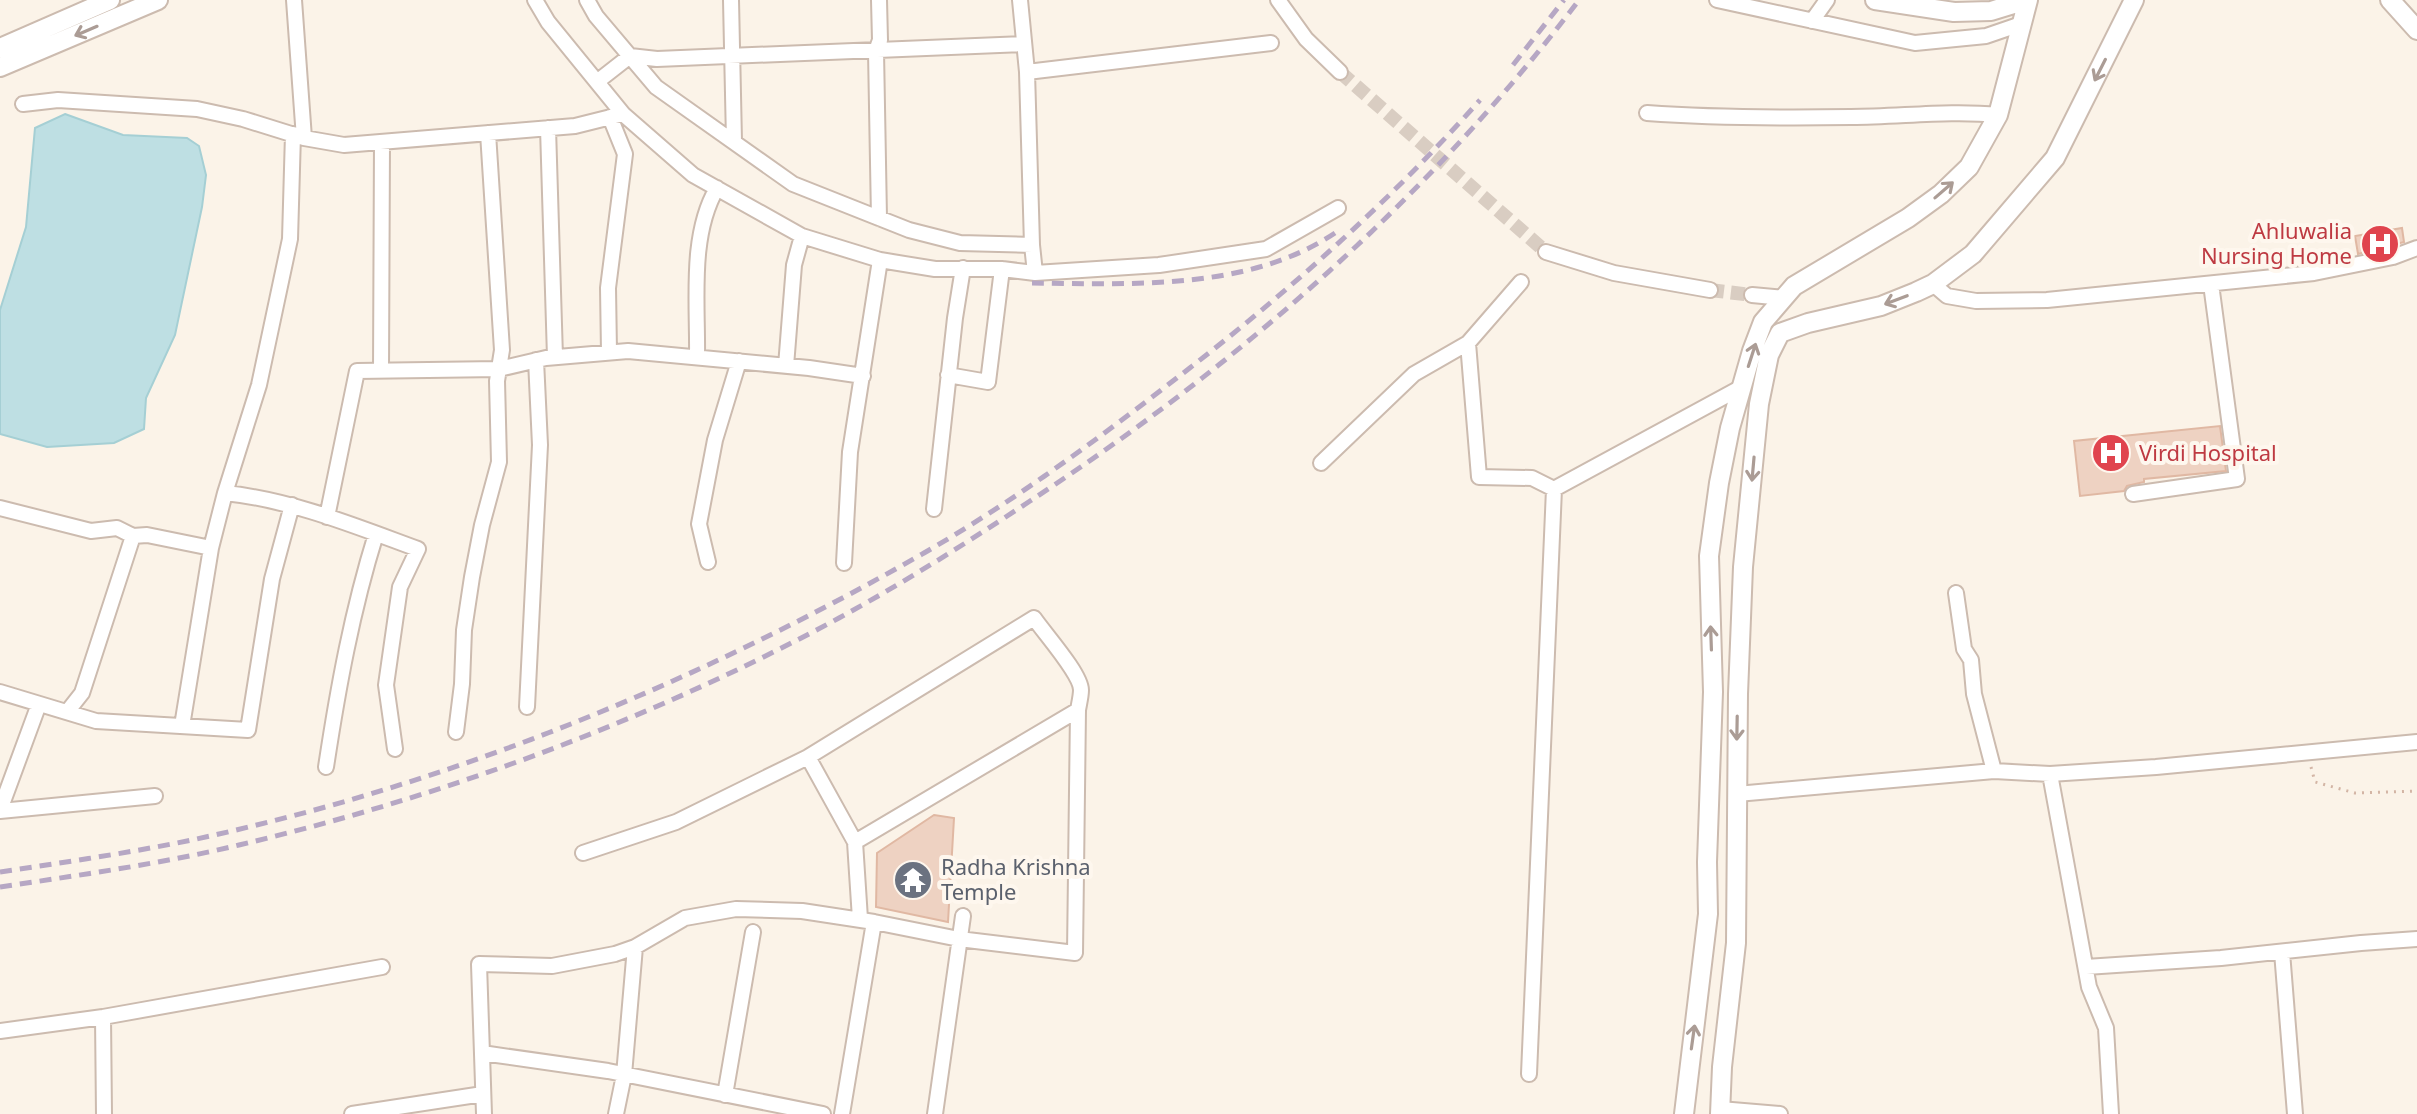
<svg xmlns="http://www.w3.org/2000/svg" width="2417" height="1114" font-family="'Noto Sans',sans-serif">
<style>
.water{fill:#bedfe3;stroke:#a5cfd4;stroke-width:2}
.building{fill:#eed2c2;stroke:#e0b8a3;stroke-width:2}
.lines{fill:none;stroke-linecap:round;stroke-linejoin:round}
.minor-tunnel{stroke:#d9cdc2;stroke-width:14;stroke-dasharray:14 7;stroke-linecap:butt}
.minor-casing{stroke:#ccbbaf;stroke-width:18}
.tertiary-casing{stroke:#ccbbaf;stroke-width:22}
.path{stroke:#d3b5a5;stroke-width:3;stroke-dasharray:2 6;stroke-linecap:butt}
.minor{stroke:#fff;stroke-width:14}
.tertiary{stroke:#fff;stroke-width:18}
.rail{stroke:#b6a7c4;stroke-width:5;stroke-dasharray:12 8;stroke-linecap:butt}
.oneway{stroke:#ab9c95}
.labels{text-anchor:middle;stroke-width:8;stroke-linejoin:round;paint-order:stroke}
.health-label{font-size:22px;fill:#be3a42;stroke:#fef7ee;text-anchor:end}
.worship-label{font-size:22px;fill:#5b616d;stroke:#fef7ee;text-anchor:start}
</style>
<rect width="100%" height="100%" fill="#fbf3e8"/>
<!-- water -->
<path class="water" d="M65,114L123,135L187,138L199,146L206,175L202,207L175,335L146,398L144,429L114,443L47,447L0,434V310L26,227L35,128Z"/>
<!-- building -->
<path class="building" d="M2402,228L2404,242L2358,254L2355,236Z
M2220,426L2226,471L2144,479V482L2127,486L2124,491L2080,496L2074,441Z
M934,815L954,818L948,922L876,907L877,853Z"/>
<g class="lines">
<!-- minor-tunnel -->
<path class="minor-tunnel" d="M1340,72L1546,252
M1710,290L1752,295"/>
<defs>
<path id="minor" d="M294,0L304,138
M535,0L548,22L623,114L693,175L802,236L880,260L935,269H1002L1035,273L1159,265L1266,249L1338,208
M587,0L596,16L656,87L793,184L909,230L960,243L1032,245
M731,0L734,141
M1020,0L1027,72L1032,245L1035,273
M1278,0L1306,39L1340,72
M1717,0L1915,43L1986,36L2021,24
M1812,21L1827,0
M1027,72L1271,43
M598,81L630,56L657,59L1023,44
M23,104L58,100L197,109L243,119L304,138L344,145L575,126L623,114
M1647,113C1715,118 1783,118 1851,117C1900,117 1949,110 1998,115
M548,128L555,357
M293,134L290,239L259,385L225,493C292,500 355,526 418,549L400,587L386,685L395,749
M879,218L876,51L880,40L879,0
M1546,252L1614,273L1710,290
M1933,284L1947,296L1976,301L2047,300L2314,273L2393,257L2417,248
M1752,295L1784,298
M1468,343L1479,477L1532,478L1554,489L1742,387
M609,352L608,288L625,154L610,117
M697,357C698,303 689,236 717,188
M786,366L794,265L802,236
M381,371L382,142
M948,375L988,382L1002,269
M1321,463L1414,374L1468,343L1521,282
M2133,494L2237,479L2211,284
M0,508L91,531L117,528L133,536L147,535L211,548
M934,509L955,318L963,268
M327,517L357,371L499,369L546,358L628,351L809,368L863,376
M708,562L699,524L715,440L739,361
M844,563L850,452L880,260
M1956,593L1964,649L1971,660L1974,694L1994,771
M0,692L96,721L248,730L272,579L292,505
M527,707L540,445L536,360
M67,712L82,693L133,536
M182,726L211,548L225,493
M456,732L462,684L464,630L472,577L482,525L499,462L497,381L502,350L488,133
M808,757L855,842
M326,767C338,688 352,611 376,534
M2050,774L2089,987L2106,1028L2111,1114
M1737,794L1994,771L2050,774L2156,767L2417,742
M0,810L39,704
M0,811L155,796
M583,853L676,822L808,757L1034,618C1045,634 1081,674 1081,690C1081,696 1079,704 1078,710
M2282,952L2295,1114
M2086,967L2221,958L2361,943L2417,939
M103,1017L104,1114
M0,1031L103,1017L382,967
M482,1053L608,1071L823,1114
M1529,1074L1554,489
M725,1095L753,932
M1720,1109L1780,1114
M352,1114L483,1094
M484,1114L479,964L552,966L615,954L635,947L685,918L736,909L802,911L874,922L959,939L1075,953L1078,710L855,842L860,919
M616,1114L624,1075L635,947
M842,1114L874,922
M935,1114L963,916"/>
<path id="tertiary" d="M1875,0L1954,12L1991,11L2027,0
M2390,0L2417,30
M0,48L110,0
M0,67L158,0
M1684,1114L1708,914L1707,862L1713,692L1709,556L1719,483L1730,428L1752,351L1763,322L1794,286L1908,218L1941,194L1969,167L1998,115L2028,0
M1720,1114L1722,1067L1736,943L1738,694L1743,567L1759,404L1769,355L1780,333L1808,323L1881,306L1916,292L1933,284L1973,254L2055,158L2134,0"/>
</defs>
<!-- minor casing -->
<use href="#minor" class="minor-casing"/>
<!-- tertiary casing -->
<use href="#tertiary" class="tertiary-casing"/>
<!-- path -->
<path class="path" d="M2311,767L2315,782L2355,793L2417,791"/>
<!-- minor -->
<use href="#minor" class="minor"/>
<!-- tertiary -->
<use href="#tertiary" class="tertiary"/>
<!-- rail -->
<path class="rail" d="M1513,65L1564,0
M1032,283C1133,284 1251,291 1338,231
M0,872C79,860 158,849 236,830C478,773 709,676 924,553C1018,499 1106,433 1191,367C1295,286 1393,198 1480,100
M0,887C80,875 160,864 239,845C446,796 652,719 839,618C905,582 968,542 1030,501C1238,365 1428,199 1579,0"/>
</g>
<!-- one-way arrows -->
<defs><path id="oneway-shaft" d="M-6 0H5M1.5-3L5.5 0L1.5 3" fill="none" stroke-width="1.6" stroke-linecap="round" stroke-linejoin="round" transform="scale(2)"/></defs>
<g class="oneway">
<use href="#oneway-shaft" transform="translate(86 31) rotate(157)"/>
<use href="#oneway-shaft" transform="translate(2100 70) rotate(117)"/>
<use href="#oneway-shaft" transform="translate(1944 190) rotate(-41)"/>
<use href="#oneway-shaft" transform="translate(1896 300) rotate(159)"/>
<use href="#oneway-shaft" transform="translate(1752 355) rotate(-72)"/>
<use href="#oneway-shaft" transform="translate(1753 469) rotate(95)"/>
<use href="#oneway-shaft" transform="translate(1711 638) rotate(-92)"/>
<use href="#oneway-shaft" transform="translate(1737 728) rotate(91)"/>
<use href="#oneway-shaft" transform="translate(1693 1037) rotate(-82)"/>
</g>
<!-- icons -->
<defs>
<symbol id="hospital-disc" viewBox="-11 -11 22 22"><circle r="9.5" fill="#e0444e" stroke="#fef7ee"/><path d="M-5-5h3v3.5h4V-5h3V5h-3V1.5h-4V5h-3Z" fill="#fff"/></symbol>
<symbol id="temple-disc" viewBox="-11 -11 22 22"><circle r="9.5" fill="#6b7280" stroke="#fef7ee"/><path d="M0-6L5-2H3V0L6.5 2.5H4V6H1.5V3h-3V6H-4V2.5H-6.5L-3 0V-2H-5Z" fill="#fff"/></symbol>
</defs>
<g fill-rule="evenodd">
<use href="#hospital-disc" x="2358" y="222" width="44" height="44"/>
<use href="#hospital-disc" x="2089" y="431" width="44" height="44"/>
<use href="#temple-disc" x="891" y="858" width="44" height="44"/>
</g>
<g class="labels">
<!-- health labels -->
<g class="health-label">
<text x="2352" y="239">Ahluwalia<tspan x="2352" dy="25">Nursing Home</tspan></text>
<text x="2139" y="461" text-anchor="start">Virdi Hospital</text>
</g>
<!-- worship labels -->
<g class="worship-label">
<text x="941" y="875">Radha Krishna<tspan x="941" dy="25">Temple</tspan></text>
</g>
</g>
</svg>
